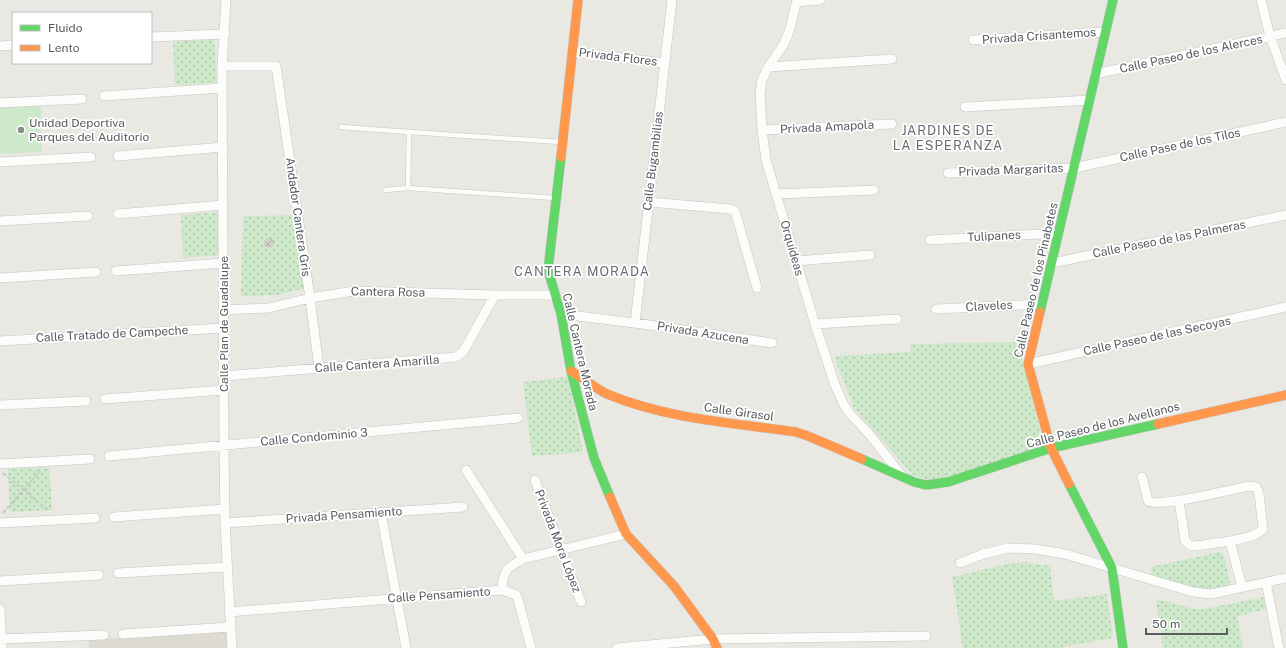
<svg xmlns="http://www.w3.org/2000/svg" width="1286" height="648" font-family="'Public Sans',sans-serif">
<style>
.education{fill:#dcdad1}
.grass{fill:#cee8ca}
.park{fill:url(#park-dots)}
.building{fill:url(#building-cross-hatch)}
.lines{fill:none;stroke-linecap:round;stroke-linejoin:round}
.lane-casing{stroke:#c5c6c4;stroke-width:5.5}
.street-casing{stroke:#c5c6c4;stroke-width:10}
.fast-casing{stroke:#c6c7c5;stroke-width:10}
.slow-casing{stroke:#c6c7c5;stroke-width:10}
.path{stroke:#c5ccc8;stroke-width:2;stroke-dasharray:4 2;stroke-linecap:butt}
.lane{stroke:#fcfcfb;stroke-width:4.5}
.street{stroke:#fcfcfb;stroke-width:9}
.fast{stroke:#63d668;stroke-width:9}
.slow{stroke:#ff974d;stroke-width:9}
.poi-dot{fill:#8a8d8e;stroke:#fff;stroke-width:1.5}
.labels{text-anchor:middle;stroke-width:3.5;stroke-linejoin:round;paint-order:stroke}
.street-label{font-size:12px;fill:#575c61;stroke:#fff}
.poi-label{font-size:12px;fill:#575c61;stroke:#fff;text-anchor:start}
.neighbourhood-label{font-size:13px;letter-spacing:1px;fill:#686e73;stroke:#fff}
</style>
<defs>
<pattern id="park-dots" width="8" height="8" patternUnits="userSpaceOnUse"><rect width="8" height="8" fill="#cee8ca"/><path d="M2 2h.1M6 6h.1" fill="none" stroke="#aabfa7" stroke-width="1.8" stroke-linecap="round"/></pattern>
<pattern id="building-cross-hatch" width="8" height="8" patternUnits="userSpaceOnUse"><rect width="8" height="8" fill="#d2d1cd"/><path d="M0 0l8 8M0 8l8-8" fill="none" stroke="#adadaa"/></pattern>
</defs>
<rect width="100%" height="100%" fill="#eae8e2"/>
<!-- education -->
<path class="education" d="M227,631L228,648H89V640Z"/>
<!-- grass -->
<path class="grass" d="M41,104L42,152L0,154V107Z"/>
<!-- park -->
<path class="park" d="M214,39L217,82L175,85L173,42Z
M220,212V255L183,258L181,215Z
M301,215L314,286L277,295L241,296L243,216Z
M1024,342L1022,361L1044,445L945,480L923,479L912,474L854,408L834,356L911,352L910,344Z
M568,377L583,452L532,456L523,382Z
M49,467L52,510L10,512L8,469Z
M1220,552L1224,555L1230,583L1228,587L1202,591L1152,576L1151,567Z
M1024,562L1050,566L1054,601L1107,594L1113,638L1062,647V648H963L952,577L1007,564Z
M1264,597L1267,609L1237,616L1243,648H1163L1156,599L1199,610Z"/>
<!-- building -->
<path class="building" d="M264 243a5 5 0 1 1 10 0a5 5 0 1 1-10 0Z"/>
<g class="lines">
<defs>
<path id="lane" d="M341,127L409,132
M385,190L408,188
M555,198L408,188L409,132L561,142"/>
<path id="street" d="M226,0L222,66L224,445L225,523L232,648
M797,0L790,29L784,44L768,67L762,80L760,94L762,130L766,160L815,324L835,385L844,405L851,415L870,435L902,476
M1261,0L1270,36L1286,80
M797,2L820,0
M151,37L225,34
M973,40L1105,32
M0,46L13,45
M572,52L665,63
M222,66H276L310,298L319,368
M768,67L892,59
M1095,74L1286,33
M104,96L222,88
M0,103L82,99
M965,107L1090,100
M762,130L892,124
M118,156L223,147
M0,162L91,157
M948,173L1074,168L1286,122
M776,194L874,190
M649,202L730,209L735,211L757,288
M118,214L223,205
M0,221L88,216
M930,240L1059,233
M796,261L870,255
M1052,263L1286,215
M116,271L223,263
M0,278L96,272
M936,309L1042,304
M223,310L269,308L310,298L354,291L495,295H555
M561,314L635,323L772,343
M635,323L672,0
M815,324L897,319
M0,341L224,328
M1028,364L1286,307
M224,376L456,357L463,352L495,295
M105,399L224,390
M0,405L86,401
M109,456L518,418
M0,464L90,459
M466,470L523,559
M1142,477L1148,501C1159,508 1233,489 1249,486L1256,487L1259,493L1263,529C1255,540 1209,544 1195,546H1191L1185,541L1179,500
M535,480L581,602
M381,513L406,648
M114,517L225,509
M0,523L95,518
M225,523L463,507
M1230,541L1242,587
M960,563L983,554L1008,548L1035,549L1065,554L1193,592L1211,594L1286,578
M118,573L227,567
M0,581L99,575
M1266,582L1279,648
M502,590C503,571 506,568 523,559L626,534
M0,609L2,648
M229,612L502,590L516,595L518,599L531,648
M123,634L230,627
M0,639L104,635
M617,648L713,639L926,636"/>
<path id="fast" d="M561,157L548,270L561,314L571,371L594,458L610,497
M1040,312L1113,0
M862,459L914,482L926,485L948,482L1051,448L1158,424
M1069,484L1112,568L1123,648"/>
<path id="slow" d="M561,157L578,0
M1040,312L1028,364L1051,448L1069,484
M571,371C583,378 595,388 607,394C667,419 733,423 796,432L808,436L862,459
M1158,424L1286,395
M610,497L626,534L674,586L713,639L717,648"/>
</defs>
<!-- lane casing -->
<use href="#lane" class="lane-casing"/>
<!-- street casing -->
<use href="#street" class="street-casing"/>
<!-- fast casing -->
<use href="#fast" class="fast-casing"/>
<!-- slow casing -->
<use href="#slow" class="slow-casing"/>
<!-- path -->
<path class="path" d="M3,473L49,511
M3,513L40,471"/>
<!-- lane -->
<use href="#lane" class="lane"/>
<!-- street -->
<use href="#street" class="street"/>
<!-- fast -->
<use href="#fast" class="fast"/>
<!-- slow -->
<use href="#slow" class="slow"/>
</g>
<!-- markers -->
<circle class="poi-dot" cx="21" cy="130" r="4"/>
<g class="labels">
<!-- street labels -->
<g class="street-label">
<text transform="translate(1039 36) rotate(-4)" y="4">Privada Crisantemos</text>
<text transform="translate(1191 54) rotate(-12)" y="4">Calle Paseo de los Alerces</text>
<text transform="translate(618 57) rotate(7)" y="4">Privada Flores</text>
<text transform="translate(827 127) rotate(-3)" y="4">Privada Amapola</text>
<text transform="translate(1180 145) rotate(-12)" y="4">Calle Pase de los Tilos</text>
<text transform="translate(653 161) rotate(-83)" y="4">Calle Bugambilias</text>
<text transform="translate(1011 170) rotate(-2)" y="4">Privada Margaritas</text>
<text transform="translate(298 217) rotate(82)" y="4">Andador Cantera Gris</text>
<text transform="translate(994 236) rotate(-3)" y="4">Tulipanes</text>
<text transform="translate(1169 239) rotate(-11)" y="4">Calle Paseo de las Palmeras</text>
<text transform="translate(792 248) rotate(74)" y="4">Orquídeas</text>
<text transform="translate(1036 280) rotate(-77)" y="4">Calle Paseo de los Pinabetes</text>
<text transform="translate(388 292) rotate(1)" y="4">Cantera Rosa</text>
<text transform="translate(989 306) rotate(-3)" y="4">Claveles</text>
<text transform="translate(224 324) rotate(-90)" y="4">Calle Plan de Guadalupe</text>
<text transform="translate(703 333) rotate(9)" y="4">Privada Azucena</text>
<text transform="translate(112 334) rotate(-3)" y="4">Calle Tratado de Campeche</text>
<text transform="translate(1157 336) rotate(-12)" y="4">Calle Paseo de las Secoyas</text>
<text transform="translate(580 352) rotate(77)" y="4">Calle Cantera Morada</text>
<text transform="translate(377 364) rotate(-4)" y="4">Calle Cantera Amarilla</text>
<text transform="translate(739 412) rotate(8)" y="4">Calle Girasol</text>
<text transform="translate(1103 425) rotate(-14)" y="4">Calle Paseo de los Avellanos</text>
<text transform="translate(314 437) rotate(-5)" y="4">Calle Condominio 3</text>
<text transform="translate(344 515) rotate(-4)" y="4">Privada Pensamiento</text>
<text transform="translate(558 541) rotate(69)" y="4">Privada Mora López</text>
<text transform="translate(439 595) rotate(-4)" y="4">Calle Pensamiento</text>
</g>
<!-- poi labels -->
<g class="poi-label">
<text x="29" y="127">Unidad Deportiva<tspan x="29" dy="14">Parques del Auditorio</tspan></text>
</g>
<!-- neighbourhood labels -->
<g class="neighbourhood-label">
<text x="948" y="135">JARDINES DE<tspan x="948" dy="15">LA ESPERANZA</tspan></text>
<text x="582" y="276">CANTERA MORADA</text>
</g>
</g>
<!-- legend -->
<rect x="12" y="12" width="140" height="52" fill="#ffffff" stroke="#bcbec0"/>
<rect x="20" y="25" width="20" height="6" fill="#63d668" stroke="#bcbec0"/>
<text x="48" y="32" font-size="12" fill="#575c61">Fluido</text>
<rect x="20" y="45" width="20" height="6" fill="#ff974d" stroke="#bcbec0"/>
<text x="48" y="52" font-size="12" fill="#575c61">Lento</text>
<!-- scale -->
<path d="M1146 628v6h81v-6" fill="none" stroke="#575c61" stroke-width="2"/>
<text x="1152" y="628" font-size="12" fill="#575c61" stroke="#ffffff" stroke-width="3" paint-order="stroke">50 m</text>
</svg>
